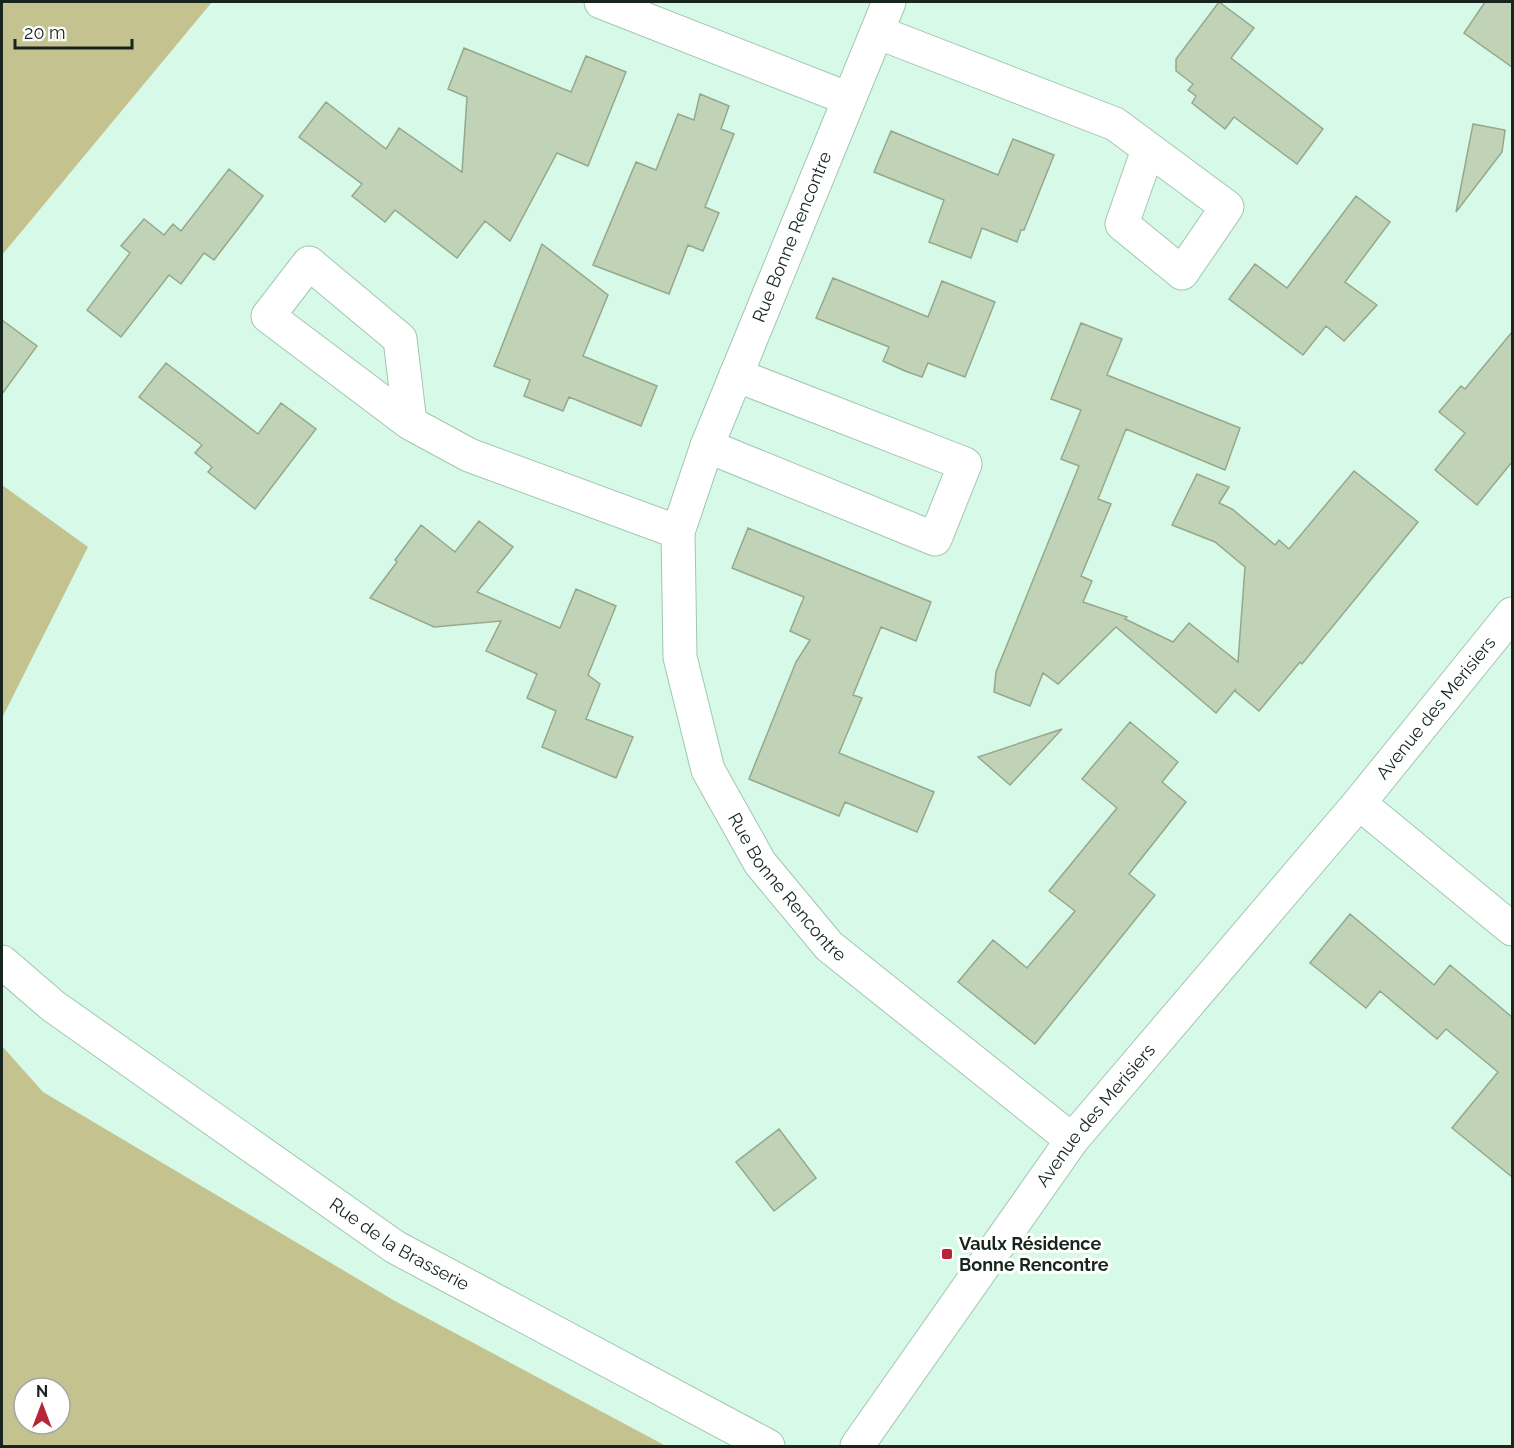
<svg xmlns="http://www.w3.org/2000/svg" width="1514" height="1448" font-family="Raleway,sans-serif">
<style>
.green{fill:#c4c28f;fill-rule:evenodd}
.building{fill:#c1d3b7;stroke:#96a88c;stroke-width:1.5}
.lines{fill:none;stroke-linecap:round;stroke-linejoin:round}
.minor-casing{stroke:#a3c5b3;stroke-width:35}
.minor{stroke:#fff;stroke-width:33}
.poi-dot{fill:#b72637;stroke:#fff;stroke-width:2}
.labels{text-anchor:middle;stroke-width:6;stroke-linejoin:round;paint-order:stroke}
.street-label{font-size:18px;fill:#17251e;stroke:#fff}
.poi-label{font-size:18px;font-weight:bold;fill:#17251e;stroke:#fff;text-anchor:start}
</style>
<rect width="100%" height="100%" fill="#d6fae7"/>
<!-- green -->
<path class="green" d="M2,2H212L2,255Z
M2,485L88,547L2,718Z
M2,1046L43,1092L395,1301L666,1446H2ZM24,1388H60V1424H24Z"/>
<!-- building -->
<path class="building" d="M1219,2L1254,28L1231,58L1323,129L1297,164L1234,117L1225,129L1192,103L1196,96L1188,90L1193,84L1176,71V59Z
M1485,2H1512V67L1464,33Z
M464,48L571,92L586,56L626,72L588,166L557,153L510,241L485,221L457,258L395,210L385,222L352,196L362,184L299,137L326,102L386,149L399,128L462,172L467,97L448,89Z
M700,94L729,106L721,129L734,134L705,207L719,213L703,251L688,245L669,294L593,265L636,162L656,170L678,114L694,120Z
M1473,124L1505,130L1502,152L1456,212Z
M891,131L998,175L1013,139L1054,155L1024,230H1021L1017,242L982,228L971,258L929,242L944,200L874,172Z
M229,169L263,196L214,260L204,253L181,284L169,275L121,337L87,310L130,253L121,246L144,219L164,235L173,224L181,231Z
M1356,196L1390,222L1345,282L1377,305L1344,341L1326,326L1303,355L1229,299L1255,264L1287,288Z
M542,244L608,295L583,356L657,386L641,426L569,397L563,411L524,396L530,380L494,366Z
M833,278L928,317L942,281L995,302L965,377L928,363L922,377L905,371L883,361L889,347L816,318Z
M2,320L37,346L2,394Z
M1081,323L1122,339L1107,375L1240,428L1225,470L1126,429L1098,499L1111,504L1081,576L1092,581L1083,602L1127,617L1125,619L1173,642L1189,623L1238,662L1245,567L1215,542L1172,525L1197,474L1229,487L1219,503L1232,509L1275,545L1279,540L1289,549L1354,471L1418,522L1302,664L1300,662L1259,711L1235,691L1236,689L1216,713L1116,627L1058,684L1043,673L1030,706L994,692L996,672L1079,466L1061,459L1081,410L1051,399Z
M1512,332V462L1477,505L1435,470L1465,433L1439,412L1461,386L1465,389Z
M166,363L258,434L281,403L316,429L255,509L208,472L212,467L195,453L202,445L139,397Z
M479,521L513,547L477,592L560,628L576,589L616,606L588,675L600,684L586,719L633,737L616,778L542,747L556,711L527,698L537,674L486,651L501,621L434,627L370,598L397,562L395,560L421,525L455,552Z
M748,528L931,602L916,641L881,627L853,695L862,698L839,753L934,792L917,832L845,802L839,816L749,779L796,662L810,640L790,631L804,597L732,568Z
M1130,722L1178,762L1162,782L1186,802L1129,874L1155,895L1035,1044L958,982L993,940L1027,968L1075,911L1049,891L1117,808L1082,779Z
M1062,729L1010,785L978,757Z
M1350,914L1434,985L1450,965L1512,1017V1177L1452,1128L1498,1072L1446,1029L1437,1039L1380,991L1366,1008L1310,963Z
M779,1129L816,1178L774,1211L736,1162Z"/>
<g class="lines">
<defs>
<g id="minor">
<path d="M601,2L849,99"/>
<path id="s1" d="M889,2L707,446L678,532L680,657L708,770L760,863L829,946L1072,1140"/>
<path d="M877,32L1115,124L1227,207L1182,273L1122,224L1148,150"/>
<path d="M410,423L400,339L309,263L268,316L410,423L469,455L678,532"/>
<path d="M707,446L935,539L965,464L736,375"/>
<path d="M1359,803L1512,929"/>
<path id="s2" d="M2,962L53,1006L395,1247L768,1446"/>
<path id="s3" d="M857,1446L1072,1140L1359,803L1512,614"/>
</g>
</defs>
<!-- minor casing -->
<use href="#minor" class="minor-casing"/>
<!-- minor -->
<use href="#minor" class="minor"/>
</g>
<!-- markers -->
<rect class="poi-dot" x="941" y="1248" width="12" height="12" rx="3"/>
<g class="labels">
<!-- street labels -->
<g class="street-label">
<text transform="translate(792 237) rotate(-68)" y="6">Rue Bonne Rencontre</text>
<text dy="6" stroke="none"><textPath href="#s3" startOffset="939">Avenue des Merisiers</textPath></text>
<text dy="6" stroke="none"><textPath href="#s1" startOffset="954">Rue Bonne Rencontre</textPath></text>
<text dy="6" stroke="none"><textPath href="#s3" startOffset="408">Avenue des Merisiers</textPath></text>
<text dy="6" stroke="none"><textPath href="#s2" startOffset="488">Rue de la Brasserie</textPath></text>
</g>
<!-- poi labels -->
<g class="poi-label">
<text x="959" y="1250">Vaulx Résidence<tspan x="959" dy="21">Bonne Rencontre</tspan></text>
</g>
</g>
<!-- border -->
<rect width="1514" height="1448" fill="none" stroke="#17251e" stroke-width="6"/>
<!-- north arrow -->
<g transform="translate(42 1406)"><circle r="28" fill="#ffffff" stroke="#a2a8a5" stroke-width="1.5"/>
<path d="M0-4.5L10 22L0 15L-10 22Z" fill="#b72637"/>
<text y="-9" font-size="16" font-weight="bold" text-anchor="middle" fill="#17251e">N</text>
</g>
<!-- scale -->
<path d="M15 39v9h117v-9" fill="none" stroke="#17251e" stroke-width="3"/>
<text x="24" y="39" font-size="18" fill="#17251e" stroke="#ffffff" stroke-width="4.5" paint-order="stroke">20 m</text>
</svg>
